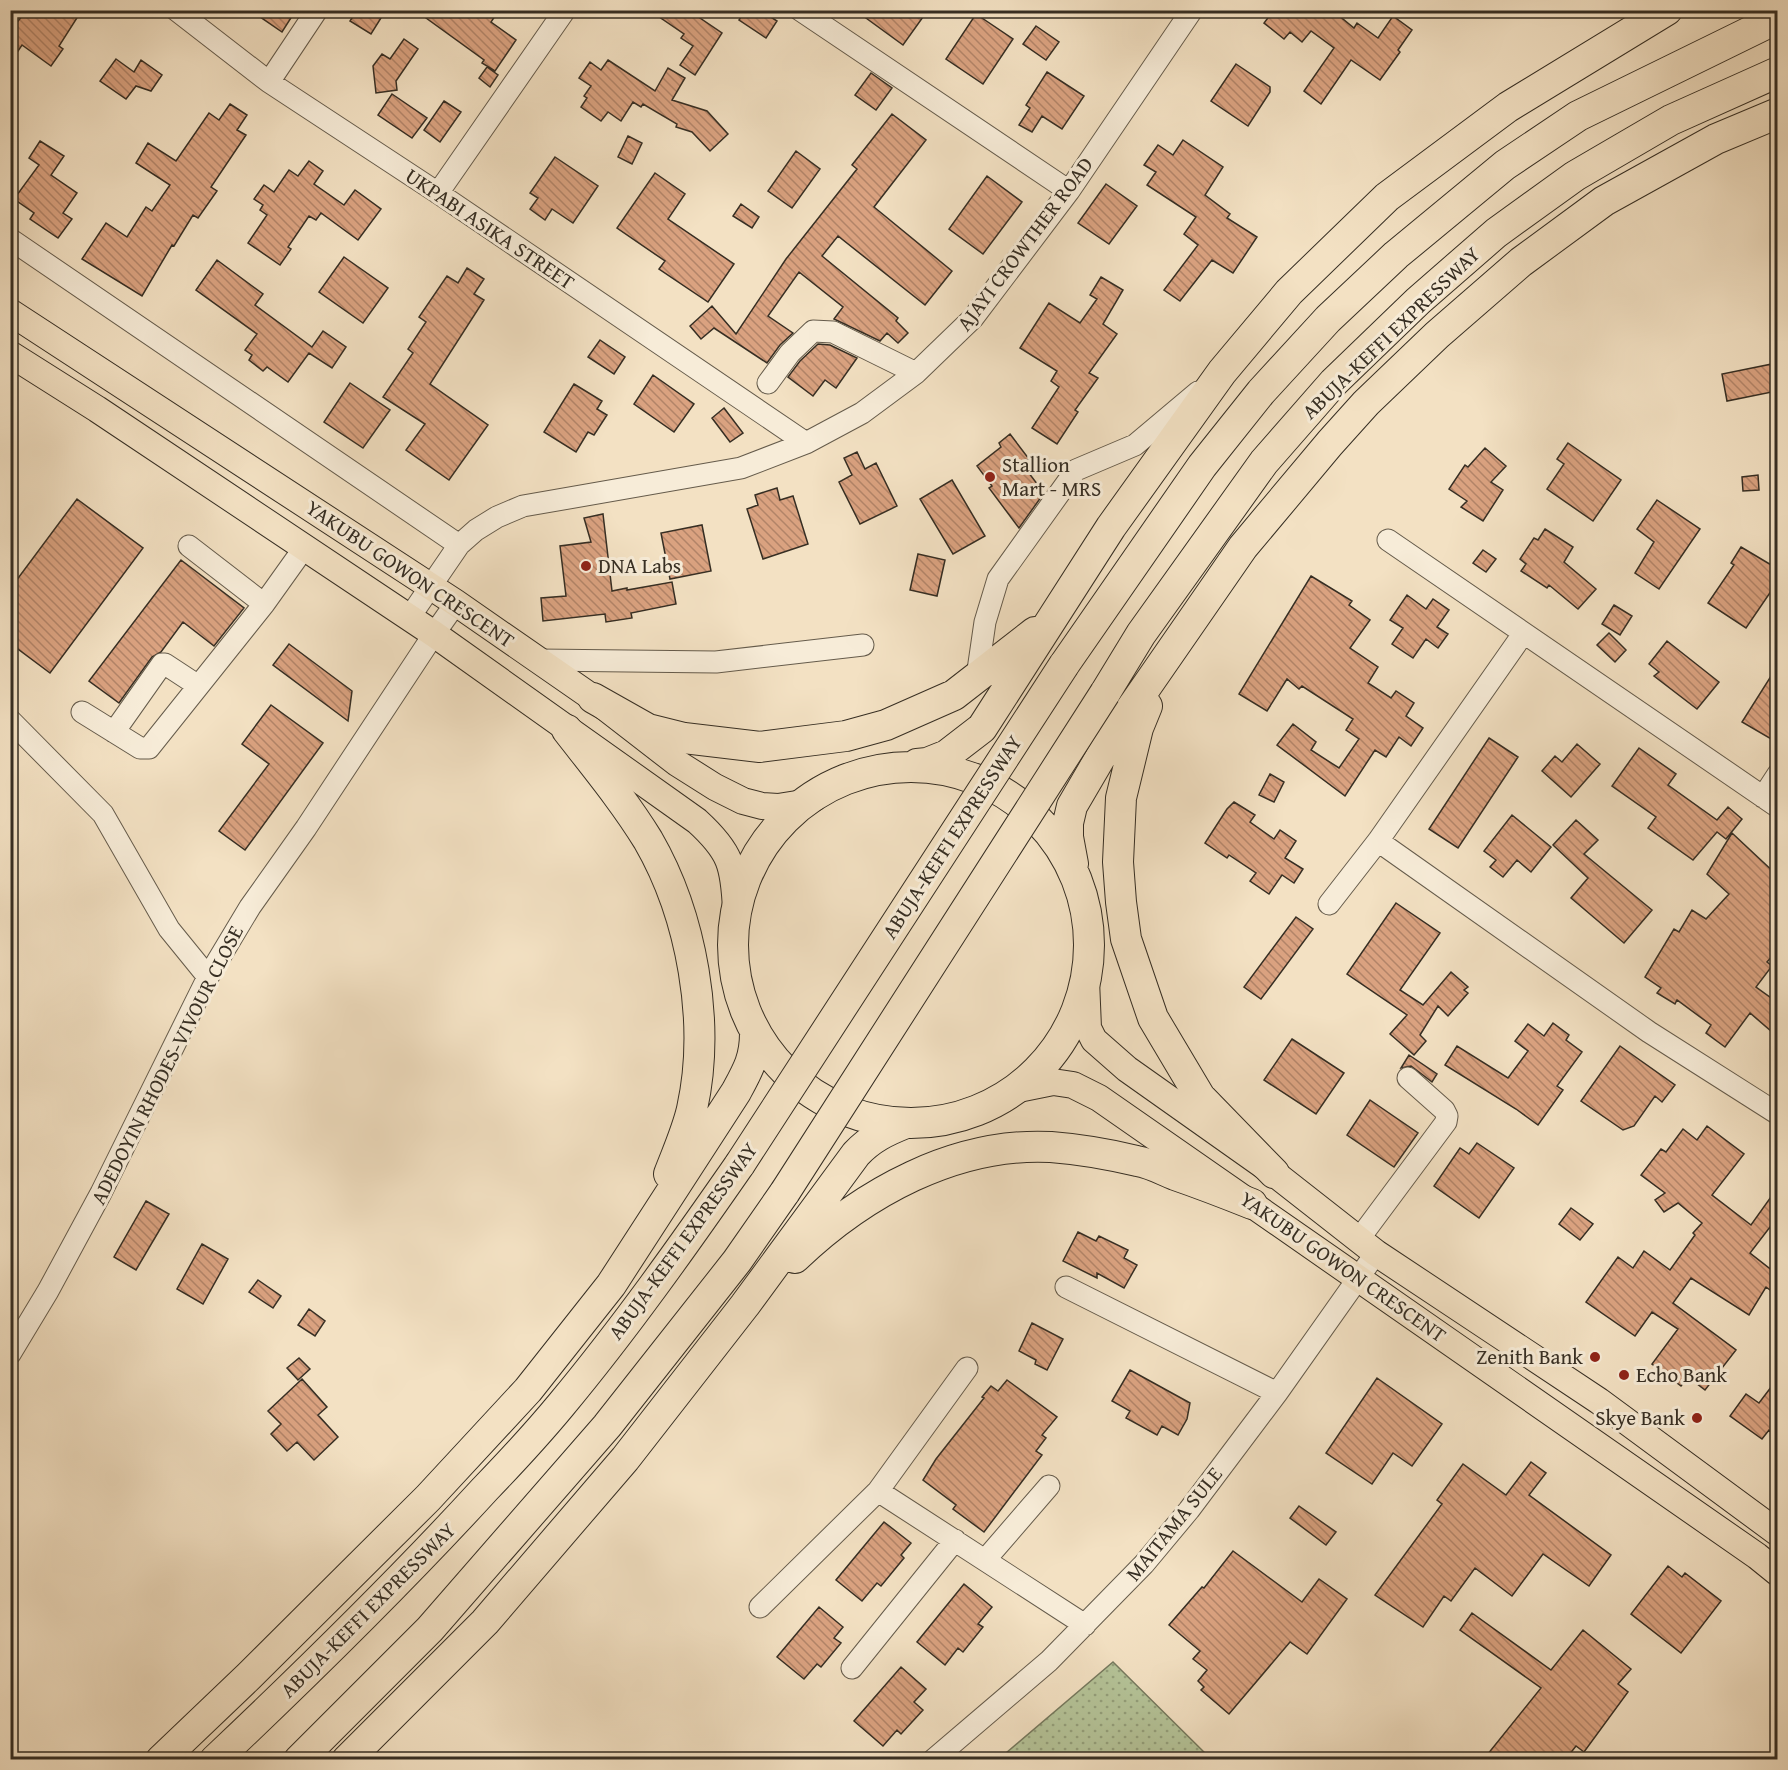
<svg xmlns="http://www.w3.org/2000/svg" width="1788" height="1770" font-family="'Gentium Book Plus',serif">
<style>
.grass{fill:url(#grass-dots);stroke:#76795e;stroke-width:1.5}
.building{fill:url(#building-back-hatch);stroke:#362e23;stroke-width:1.5}
.lines{fill:none;stroke-linecap:round;stroke-linejoin:round}
.minor-casing{stroke:#655b4b;stroke-width:23}
.major-casing{stroke:#362e23;stroke-width:28}
.highway-casing{stroke:#362e23;stroke-width:32}
.minor{stroke:#f7ecd8;stroke-width:21}
.major{stroke:#f3e1c3;stroke-width:26}
.highway{stroke:#f3e1c3;stroke-width:30}
.highway-bridge-casing{stroke:#362e23;stroke-width:32;stroke-linecap:butt}
.highway-bridge{stroke:#f3e1c3;stroke-width:30}
.poi-dot{fill:#8f2418;stroke:#f7ecd8;stroke-width:2}
.labels{text-anchor:middle;stroke-width:6;stroke-linejoin:round;paint-order:stroke}
.street-label{font-size:21px;fill:#362e23;stroke:#f7ecd8}
.poi-label{font-size:21px;fill:#362e23;stroke:#f7ecd8;text-anchor:start}
</style>
<defs>
<pattern id="grass-dots" width="8" height="8" patternUnits="userSpaceOnUse" patternTransform="scale(1.5)"><rect width="8" height="8" fill="#b5c499"/><path d="M2 2h.1M6 6h.1" fill="none" stroke="#94a07c" stroke-width="1.8" stroke-linecap="round"/></pattern>
<pattern id="building-back-hatch" width="6" height="6" patternUnits="userSpaceOnUse" patternTransform="scale(1.5)"><rect width="6" height="6" fill="#daa280"/><path d="M-1 5l2 2M0 0l6 6M5-1l2 2" fill="none" stroke="#b28468"/></pattern>
</defs>
<rect width="100%" height="100%" fill="#f3e1c3"/>
<filter id="stains"><feTurbulence type="fractalNoise" baseFrequency=".00333" numOctaves="4"/><feColorMatrix values="0 0 0 0 .2 0 0 0 0 .09 0 0 0 0 .02 0 0 0 .5 -.17"/></filter>
<radialGradient id="worn" r=".72"><stop offset=".6" stop-color="#630" stop-opacity="0"/><stop offset="1" stop-color="#630" stop-opacity=".3"/></radialGradient>
<!-- grass -->
<path class="grass" d="M1113,1662L1211,1759H999Z"/>
<!-- building -->
<path class="building" d="M27,10H82L59,46L63,49L51,66L22,45L10,63V31Z
M250,10H296L282,32Z
M357,10H386L371,34L350,21Z
M415,10H499L491,22L516,40L495,71L482,63L484,60Z
M649,10H688L722,33L695,75L680,65L693,46L681,38L684,34Z
M745,10H760L777,21L766,38L739,20Z
M855,10H928L903,45Z
M1274,10H1332L1354,28L1357,23L1378,38L1393,16L1412,30L1398,50L1400,52L1380,80L1351,60L1321,104L1304,91L1334,48L1311,31L1302,42L1290,32L1284,39L1264,23Z
M976,14L1013,39L983,84L946,59Z
M1036,26L1059,42L1046,60L1023,44Z
M404,39L418,49L396,81L397,90L376,93L373,66L382,54L390,59Z
M116,59L134,72L141,60L162,75L151,91L136,86L126,99L100,81Z
M608,60L655,91L668,68L685,78L672,100L707,111L728,134L710,151L692,132L676,127L677,124L643,104L641,107L633,102L621,121L608,112L601,121L581,107L587,98L584,96L591,86L579,78L590,62L601,70Z
M1236,64L1270,87V92L1248,126L1211,101Z
M487,67L498,75L490,87L479,78Z
M1047,72L1084,96L1062,129L1042,116L1032,132L1019,125L1030,108L1026,105Z
M871,73L892,88L876,110L855,95Z
M392,94L427,118L412,138L378,115Z
M444,101L461,112L440,142L424,130Z
M230,104L247,115L237,130L246,135L211,187L217,191L198,218L193,215L174,246L172,245L142,296L82,259L106,223L127,237L146,207L152,211L170,185L136,163L148,143L176,161L209,113L219,120Z
M892,114L926,140L874,207L952,271L925,305L838,236L822,256L898,318L896,321L908,333L898,343L887,333L880,341L834,319L843,307L799,272L768,316L793,333L780,345L767,363L714,328L701,339L690,326L712,306L736,334L786,259L857,169L852,165Z
M628,136L642,143L632,164L618,157Z
M1183,140L1223,167L1205,195L1230,214L1227,218L1257,237L1233,273L1212,260L1180,301L1164,290L1198,245L1184,234L1196,217L1147,185L1156,172L1144,165L1158,145L1173,155Z
M40,141L64,156L51,175L77,193L63,213L72,219L58,238L30,219L34,213L14,199L39,165L29,158Z
M796,151L820,169L792,208L768,191Z
M555,157L598,186L573,223L552,209L545,220L530,209L538,198L530,193Z
M309,161L323,171L314,184L344,205L355,190L381,209L358,240L321,213L316,220L309,216L288,247L291,249L280,265L248,243L267,215L260,210L263,205L254,199L264,185L274,192L289,170L298,176Z
M655,173L685,194L668,219L734,264L708,302L659,269L665,261L617,228Z
M987,176L1022,202L983,254L949,229Z
M1106,184L1137,206L1109,244L1078,223Z
M741,204L759,217L752,228L733,216Z
M344,257L388,288L363,323L319,292Z
M217,260L263,294L255,305L312,347L323,331L346,347L332,368L309,353L288,382L267,367L263,371L249,360L252,355L245,350L257,334L196,290Z
M467,268L484,279L474,294L484,300L430,384L488,425L449,480L406,450L425,424L383,397L413,353L408,349L426,322L419,317L447,276L458,283Z
M1101,277L1123,290L1103,324L1117,334L1089,373L1098,378L1075,410L1078,412L1057,444L1032,428L1059,387L1051,381L1057,371L1020,348L1049,303L1080,323L1097,299L1090,295Z
M600,340L625,357L614,374L588,357Z
M818,344L830,345L857,358L836,388L825,380L813,396L788,377L800,361Z
M1772,364L1777,391L1727,401L1722,374Z
M653,375L694,404L674,432L634,404Z
M350,383L390,410L363,448L324,422Z
M574,384L602,401L597,409L607,415L594,435L588,432L576,452L544,432Z
M724,408L743,433L730,442L712,418Z
M1010,434L1029,459L1022,464L1044,493L1019,528L989,488L992,486L977,466L1001,447L999,443Z
M1568,443L1621,480L1593,521L1547,489L1564,464L1557,459Z
M1485,448L1506,466L1491,482L1503,490L1483,521L1461,507L1467,501L1449,489L1465,465L1468,467Z
M857,452L865,469L876,463L897,506L860,524L839,482L852,475L844,458Z
M1758,475L1759,490L1743,491L1742,477Z
M952,480L985,536L953,554L920,499Z
M777,488L780,500L793,496L808,544L763,559L747,509L758,505L755,495Z
M77,499L143,548L50,673L10,643V589Z
M1657,500L1700,529L1659,589L1635,573L1654,542L1637,529Z
M603,514L612,591L627,588V590L672,582L676,604L631,613L632,618L606,622L605,614L543,621L541,598L566,596L560,546L591,542L584,518Z
M702,525L711,571L670,579L661,533Z
M1545,529L1573,547L1564,562L1596,589L1578,609L1549,585L1547,588L1521,571L1526,564L1520,559L1534,538L1538,540Z
M1741,547L1778,569V581L1746,628L1708,603L1734,565L1731,563Z
M1483,550L1496,559L1486,572L1473,563Z
M918,554L945,560L937,596L910,590Z
M181,560L244,608L214,646L183,622L161,652L152,657L119,703L89,681Z
M1311,576L1352,601L1349,605L1370,620L1350,648L1378,667L1368,683L1391,698L1396,691L1414,703L1406,716L1423,728L1411,746L1399,737L1386,757L1375,750L1345,796L1277,745L1293,724L1316,742L1311,750L1339,768L1359,739L1346,730L1353,719L1302,686L1299,689L1287,679L1267,711L1239,694Z
M1407,595L1426,609L1433,599L1449,610L1437,627L1448,634L1438,648L1426,639L1413,658L1392,644L1403,628L1390,620Z
M1614,605L1632,616L1620,635L1602,624Z
M1609,633L1626,650L1615,662L1597,645Z
M1667,641L1719,682L1697,709L1654,676L1659,672L1649,664Z
M289,644L352,691L348,721L273,665Z
M1778,665V743L1742,722Z
M271,705L323,743L245,850L219,831L269,764L242,744Z
M1489,738L1518,757L1458,848L1429,829Z
M1577,744L1600,764L1571,797L1542,771L1555,756L1562,762Z
M1639,748L1676,774L1668,785L1717,820L1728,807L1742,819L1726,839L1717,832L1693,860L1648,828L1656,817L1612,786Z
M1270,774L1284,782L1274,802L1259,795Z
M1234,802L1255,815L1250,822L1274,839L1280,830L1296,841L1285,858L1303,869L1294,883L1282,875L1269,894L1250,881L1256,873L1229,855L1227,858L1205,843L1227,809Z
M1512,815L1551,847L1531,872L1517,860L1503,877L1490,867L1496,860L1484,851Z
M1576,820L1598,840L1584,854L1652,910L1624,943L1571,898L1588,878L1553,845Z
M1732,833L1778,876V950L1767,962L1772,966L1756,987L1778,1003V1037L1750,1013L1725,1047L1706,1033L1711,1025L1677,1000L1675,1004L1657,993L1661,988L1645,977L1674,929L1679,932L1692,910L1706,919L1729,894L1707,874Z
M1396,903L1440,933L1400,990L1423,1005L1451,972L1468,987L1464,990L1468,993L1448,1016L1438,1006L1420,1035L1426,1041L1414,1055L1390,1034L1407,1015L1347,974Z
M1296,917L1313,929L1261,999L1244,987Z
M1553,1023L1569,1035L1566,1040L1582,1052L1557,1086L1563,1090L1538,1125L1516,1109L1445,1065L1457,1046L1508,1078L1528,1051L1515,1041L1528,1024L1544,1036Z
M1292,1039L1344,1073L1316,1114L1264,1080Z
M1620,1046L1675,1085L1662,1102L1655,1096L1634,1126L1623,1130L1581,1101Z
M1409,1055L1437,1074L1432,1082L1411,1066L1401,1068Z
M1370,1100L1418,1133L1394,1167L1347,1135Z
M1707,1126L1744,1154L1712,1195L1751,1225L1778,1187V1232L1770,1227L1750,1253L1778,1275V1296L1766,1287L1749,1315L1691,1278L1673,1303L1736,1350L1705,1390L1688,1377L1681,1386L1652,1364L1678,1329L1652,1312L1635,1336L1586,1302L1618,1257L1633,1268L1644,1251L1670,1270L1695,1235L1693,1233L1702,1223L1678,1203L1664,1212L1655,1200L1665,1193L1641,1175L1661,1149L1666,1152L1683,1129L1697,1140Z
M1477,1143L1514,1168L1479,1218L1434,1186L1460,1148L1469,1154Z
M146,1201L169,1214L136,1270L114,1257Z
M1571,1208L1593,1224L1580,1240L1559,1224Z
M1078,1232L1096,1241L1099,1236L1128,1250L1124,1258L1137,1265L1124,1288L1097,1273V1278L1063,1261Z
M202,1244L228,1259L203,1304L177,1289Z
M258,1280L281,1296L273,1308L249,1292Z
M309,1309L325,1321L315,1336L298,1325Z
M1032,1323L1063,1339L1047,1370L1035,1364L1036,1360L1019,1351Z
M299,1358L310,1369L298,1380L287,1368Z
M1130,1370L1190,1403L1187,1419L1178,1435L1162,1426L1157,1435L1126,1418L1130,1411L1112,1401Z
M1377,1378L1442,1424L1412,1466L1393,1453L1372,1484L1326,1453Z
M1778,1378V1437L1769,1430L1762,1439L1730,1416L1746,1394L1759,1403Z
M302,1379L327,1407L318,1415L338,1437L314,1460L297,1442L287,1451L271,1434L281,1424L268,1411Z
M1007,1380L1057,1417L1042,1435L1046,1438L1036,1451L1042,1455L984,1532L953,1509L956,1505L923,1480L936,1459L984,1398L982,1397L991,1386L998,1391Z
M1531,1462L1546,1473L1529,1495L1611,1555L1589,1586L1543,1554L1512,1596L1475,1568L1451,1601L1444,1596L1423,1627L1375,1595L1442,1504L1437,1500L1463,1464L1506,1495Z
M1299,1506L1336,1532L1326,1545L1290,1518Z
M884,1522L911,1543L901,1555L904,1558L881,1586L877,1583L862,1601L836,1580Z
M1233,1551L1302,1602L1319,1579L1347,1599L1307,1654L1290,1642L1229,1714L1201,1690L1204,1687L1198,1681L1207,1670L1193,1659L1200,1651L1169,1625L1202,1587L1204,1588Z
M1668,1566L1682,1577L1685,1573L1721,1601L1681,1653L1631,1614Z
M964,1584L992,1607L978,1624L983,1627L963,1652L958,1648L945,1665L917,1642Z
M819,1607L843,1627L834,1638L841,1643L821,1667L817,1664L804,1679L777,1657Z
M1472,1613L1551,1670L1583,1630L1631,1669L1618,1684L1628,1692L1584,1752L1576,1746L1565,1760H1483L1541,1688L1460,1630Z
M901,1667L926,1689L914,1702L923,1710L901,1734L897,1730L883,1746L854,1721Z"/>
<g class="lines">
<defs>
<path id="minor" d="M176,10L269,82L438,193L806,443
M800,10L1069,191
M269,82L317,10
M438,193L565,10
M10,239L459,545
M768,383L790,353L813,331L833,332L916,373
M1388,540L1778,807
M189,546L264,604
M409,618L459,545L476,530L497,517L523,506L741,468L806,443L862,413L916,373L973,318L1069,191L1192,10
M539,660L716,662L863,645
M977,677L985,622L998,579L1076,470L1135,445L1198,392
M82,712L140,748H149L264,604L304,548
M10,720L103,814L169,929L208,977
M114,732L162,664H165L197,685
M1763,797L1778,774
M1378,841L1649,1032L1778,1114
M1329,904L1378,841L1523,634
M1359,1239L1446,1122L1447,1116L1444,1110L1408,1078
M1066,1287L1277,1393
M10,1354L48,1291L101,1193L208,977L250,907L306,828L434,634L456,603
M878,1491L1085,1625
M985,1560L1049,1486
M760,1607L878,1491L967,1368
M852,1668L955,1540
M933,1760L1049,1661L1144,1564L1189,1510L1277,1393L1376,1253"/>
<path id="major" d="M10,312L456,603L593,698L677,763L715,787L743,801L762,806L778,807L803,803L814,798
M10,354L97,409L434,634L697,821C731,852 734,866 736,910
M1086,980L1088,1028L1094,1040L1127,1069L1274,1173L1376,1253L1599,1401L1778,1533
M1013,1090L1053,1082L1073,1085L1099,1098L1757,1556L1778,1573"/>
<path id="highway" d="M1064,665L1202,466L1261,392L1328,319L1396,255L1505,165L1578,116L1778,18
M1105,693L1141,634L1264,462L1334,382L1418,301L1496,233L1575,176L1671,120L1778,72
M593,698L648,729L684,738L760,747L846,736L886,725L954,695L1035,632
M1147,706L1138,728L1121,798L1118,862L1121,902L1126,939L1153,1018L1200,1097L1274,1173
M567,730C595,766 624,801 648,840C692,916 711,1023 692,1109C687,1131 677,1153 669,1174
M917,764L927,763L947,755L982,728L1111,527L1222,372L1289,292L1387,197L1508,107L1667,10
M733 945a178 178 0 1 1 356 0a178 178 0 1 1-356 0Z
M1073,864L1068,837V823L1072,806L1117,729L1243,547L1330,443L1366,403L1437,335L1521,262L1604,201L1716,139L1778,113
M795,1258C863,1193 955,1142 1051,1147C1077,1149 1112,1155 1137,1161C1150,1163 1163,1170 1175,1175C1201,1184 1227,1194 1252,1204
M161,1760L249,1676L428,1498L528,1390L611,1285L736,1092C748,1070 755,1058 755,1033
M215,1760C308,1672 399,1583 485,1489C511,1462 537,1434 561,1405C625,1328 683,1246 740,1164
M299,1760L430,1629L607,1426L737,1261L785,1192
M347,1760L485,1622L625,1459L745,1305L856,1154C871,1138 886,1131 906,1123"/>
</defs>
<!-- minor casing -->
<use href="#minor" class="minor-casing"/>
<!-- major casing -->
<use href="#major" class="major-casing"/>
<!-- highway casing -->
<use href="#highway" class="highway-casing"/>
<!-- minor -->
<use href="#minor" class="minor"/>
<!-- major -->
<use href="#major" class="major"/>
<!-- highway -->
<use href="#highway" class="highway"/>
<defs>
<path id="highway-bridge" d="M740,1164L1064,665
M785,1192L1105,693"/>
</defs>
<!-- highway-bridge casing -->
<use href="#highway-bridge" class="highway-bridge-casing"/>
<!-- highway-bridge -->
<use href="#highway-bridge" class="highway-bridge"/>
</g>
<!-- markers -->
<g class="poi-dot">
<circle cx="990" cy="477" r="6"/>
<circle cx="586" cy="566" r="6"/>
<circle cx="1595" cy="1357" r="6"/>
<circle cx="1624" cy="1375" r="6"/>
<circle cx="1697" cy="1418" r="6"/>
</g>
<g class="labels">
<!-- street labels -->
<g class="street-label">
<text transform="translate(490 229) rotate(34)" y="7">UKPABI ASIKA STREET</text>
<text transform="translate(1025 244) rotate(-53)" y="7">AJAYI CROWTHER ROAD</text>
<text transform="translate(1391 333) rotate(-44)" y="7">ABUJA-KEFFI EXPRESSWAY</text>
<text transform="translate(410 574) rotate(34)" y="7">YAKUBU GOWON CRESCENT</text>
<text transform="translate(952 837) rotate(-57)" y="7">ABUJA-KEFFI EXPRESSWAY</text>
<text transform="translate(167 1065) rotate(-63)" y="7">ADEDOYIN RHODES-VIVOUR CLOSE</text>
<text transform="translate(683 1241) rotate(-54)" y="7">ABUJA-KEFFI EXPRESSWAY</text>
<text transform="translate(1343 1267) rotate(35)" y="7">YAKUBU GOWON CRESCENT</text>
<text transform="translate(1174 1524) rotate(-51)" y="7">MAITAMA SULE</text>
<text transform="translate(368 1610) rotate(-45)" y="7">ABUJA-KEFFI EXPRESSWAY</text>
</g>
<!-- poi labels -->
<g class="poi-label">
<text x="1002" y="472">Stallion<tspan x="1002" dy="24">Mart - MRS</tspan></text>
<text x="598" y="573">DNA Labs</text>
<text x="1583" y="1364" text-anchor="end">Zenith Bank</text>
<text x="1636" y="1382">Echo Bank</text>
<text x="1685" y="1425" text-anchor="end">Skye Bank</text>
</g>
</g>
<!-- margin -->
<rect width="1788" height="1770" fill="none" stroke="#f3e1c3" stroke-width="36"/>
<rect x="12" y="12" width="1764" height="1746" fill="none" stroke="#362e23" stroke-width="3"/>
<rect x="18" y="18" width="1752" height="1734" fill="none" stroke="#362e23" stroke-width="1.5"/>
<rect width="100%" height="100%" filter="url(#stains)"/>
<rect width="100%" height="100%" fill="url(#worn)"/>
</svg>
